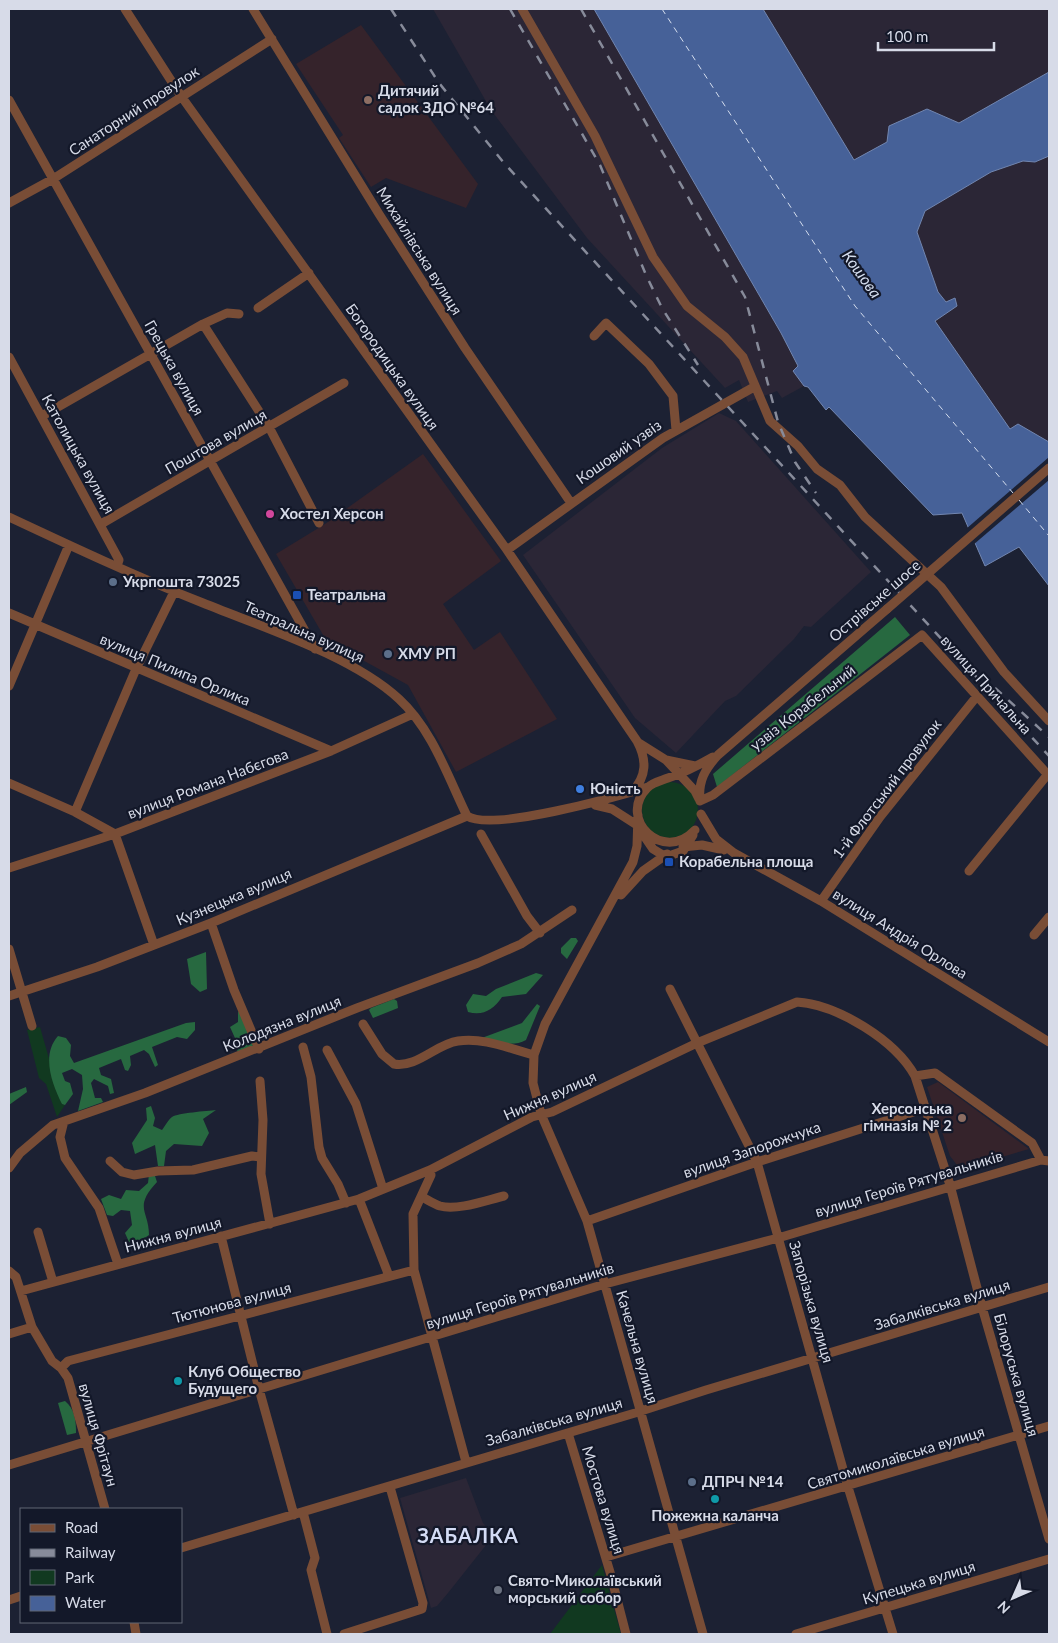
<svg xmlns="http://www.w3.org/2000/svg" width="1058" height="1643" font-family="Lato,sans-serif">
<style>
.industrial{fill:#2b2636}
.education{fill:#35232b}
.green{fill:#113920}
.forest{fill:#276940}
.water{fill:#466198;stroke:#7286b0}
.pier{fill:#1c2133}
.lines{fill:none;stroke-linecap:round;stroke-linejoin:round}
.ferry{stroke:#d5deef;stroke-width:1;stroke-dasharray:6 5;stroke-linecap:butt}
.minor{stroke:#794d36;stroke-width:9}
.rail{stroke:#878b9a;stroke-width:2.5;stroke-dasharray:9 9;stroke-linecap:butt}
.minor-bridge{stroke:#794d36;stroke-width:9}
.education-dot{fill:#8d6e63;stroke:#131829;stroke-width:2}
.hotel-dot{fill:#d1479c;stroke:#131829;stroke-width:2}
.service-dot{fill:#5c6f8a;stroke:#131829;stroke-width:2}
.transit-dot{fill:#1a4fb4;stroke:#131829;stroke-width:2}
.shop-dot{fill:#3f7fe0;stroke:#131829;stroke-width:2}
.culture-dot{fill:#0f9aa8;stroke:#131829;stroke-width:2}
.worship-dot{fill:#6b7280;stroke:#131829;stroke-width:2}
.labels{text-anchor:middle;stroke-width:4.5;stroke-linejoin:round;paint-order:stroke}
.poi-label{font-size:15px;font-weight:bold;fill:#d7dbe8;stroke:#131829;text-anchor:start}
.street-label{font-size:15px;fill:#d7dbe8;stroke:#131829}
.water-label{font-size:16px;font-style:italic;fill:#d5deef;stroke:#131829}
.district-label{font-size:20px;font-weight:bold;letter-spacing:1px;fill:#d4dcf5;stroke:#131829}
</style>
<rect width="100%" height="100%" fill="#1c2133"/>
<!-- industrial -->
<path class="industrial" d="M433,9H594L781,333L798,367L794,371L804,386L782,398L777,391L748,402L739,380L725,388L587,238L491,110Z
M763,9H1049V72L959,123L927,109L887,142L854,160Z
M1049,156V442L1018,424L1010,430L935,321L957,305L946,302L938,292L917,232L925,211L941,201L991,172L1023,161L1035,162Z
M719,413L736,421L871,572L811,627L804,626L794,639L736,696L725,701L676,753L635,718L523,555L662,448Z
M466,1478L483,1523L494,1535L448,1593L437,1606L431,1608L400,1498Z"/>
<!-- education -->
<path class="education" d="M361,25L478,184L466,208L386,178L371,187L339,138L343,135L296,64Z
M423,454L501,561L443,604L474,650L500,632L557,719L456,772L408,685L326,640L276,554L325,524Z
M938,1082L1029,1149L968,1167L957,1165L950,1156L927,1087Z"/>
<!-- green -->
<path class="green" d="M642 810a28 28 0 1 1 56 0a28 28 0 1 1-56 0Z
M40,1027L62,1104L65,1105L57,1117L46,1084L39,1078L27,1030Z
M602,1565L621,1634H550Z"/>
<!-- forest -->
<path class="forest" d="M895,617L910,635L717,787L713,774Z
M571,938H576L578,941L567,959L561,953V948Z
M206,952L207,989L200,992L191,984L187,959Z
M536,973L543,975L526,994L502,997C493,1010 483,1016 468,1012L466,1005L473,994L486,996L496,989Z
M394,999L397,1001L398,1008L373,1018L369,1010L371,1008Z
M537,1004L540,1006L526,1040C512,1048 495,1041 479,1039L522,1023Z
M238,1011L257,1039C252,1048 248,1053 237,1051L239,1047L230,1027L238,1022Z
M195,1022V1030L187,1039L177,1037L152,1047L158,1065L155,1067L149,1054L144,1050L130,1056L131,1065L128,1071L125,1070L121,1059L99,1068L101,1075L111,1079L114,1093L110,1094L108,1086L94,1079L91,1083L95,1098H101L103,1102L78,1111L83,1089L82,1075L72,1069L62,1073L65,1081L70,1083L73,1094L65,1105L62,1104C52,1084 41,1055 58,1036L66,1038L71,1045L70,1056L74,1063L186,1023Z
M26,1087L27,1092L9,1105V1094Z
M151,1106L155,1118L153,1126L162,1130C165,1126 168,1120 172,1117C178,1113 207,1111 216,1110L203,1119L209,1133L202,1146L174,1144L166,1151L164,1166H158L155,1145L135,1154L132,1143L147,1120L146,1108Z
M154,1173L157,1182C133,1208 149,1210 149,1235L140,1241L129,1242L125,1233L132,1225L130,1211L121,1210L113,1216L107,1215L101,1199L109,1195L121,1199L126,1190L139,1191L148,1183L149,1174Z
M65,1401C75,1409 76,1421 76,1433L67,1435L58,1403Z"/>
<!-- water -->
<path class="water" d="M594,9H763L854,160L887,142L889,126L927,109L959,123L1049,72V156L1035,162L1023,161L991,172L925,211L917,232L938,292L946,302L955,298L957,306L935,321L1010,429L1018,424L1049,442V586L1019,547L985,566L962,513L933,515L829,407L826,410L808,387L804,386L793,371L798,366L781,333Z"/>
<!-- pier -->
<path class="pier" d="M1049,457V480L973,545L966,529Z"/>
<g class="lines">
<!-- ferry -->
<path class="ferry" d="M662,9L855,306L1013,493
M1019,500L1049,536"/>
<!-- minor -->
<path class="minor" d="M125,9L181,96L507,550L637,741C647,760 647,776 632,792
M253,9L379,214L465,348L571,503
M522,9L595,136L653,257L687,306L725,337L743,357L770,421L798,446L817,469L840,485L865,517L941,587L1004,672L1049,721
M9,100L315,649
M9,203L53,179L272,39
M258,308L309,273
M203,324L269,427L319,523
M594,336L606,323L649,364L673,396L676,430
M9,357L119,560L117,566
M42,416L203,324L227,313L239,314
M9,517C73,547 137,577 203,603C262,627 353,656 399,699C432,729 448,777 467,816
M101,524L344,383
M507,550L663,438L754,387
M9,613L331,751
M9,686L69,545
M639,743L666,760L695,766
M666,760L695,791L699,799
M9,783L75,812L115,834L154,945
M700,801L713,795L922,635L1049,776
M700,801C698,781 705,769 718,755L887,609
M595,805L612,809L640,827
M75,812L136,669L174,592
M701,814L716,839L734,853L821,901L1049,1042
M638,815L637,846L633,862L545,1024L534,1055L533,1083L541,1114L587,1221L703,1634
M467,816C492,832 616,797 648,787
M640,830L653,849L666,857L683,851L693,835
M695,830C663,864 617,819 647,788C653,782 660,781 668,778C683,773 699,765 713,757
M481,834L527,916L540,933
M683,847L702,845L724,850
M9,868L115,834L331,751L413,714
M969,871L1048,774
M621,895L643,871L667,854
M821,901L880,817L977,696
M211,923L234,990L259,1049
M1034,935L1049,917
M9,949L32,1026
M670,989L757,1162L848,1487L893,1634
M9,996L97,967L211,923L467,816
M363,1024L382,1054L394,1064C417,1068 436,1044 458,1041C484,1037 510,1049 534,1055
M303,1047L311,1077L319,1147L322,1158L338,1184L346,1203
M327,1050L356,1104L383,1189
M915,1076L950,1185L982,1307L1049,1539
M260,1081L263,1120L261,1174L270,1224
M64,1121L60,1137L65,1158L99,1208L118,1264
M110,1161L122,1172L134,1175L158,1171L193,1170L252,1156L260,1157
M9,1168L20,1153L53,1125L145,1093L357,1008L478,963L521,944L572,910
M430,1170L431,1175L413,1214L414,1270L466,1462
M422,1197C428,1200 434,1204 440,1206C457,1211 487,1200 504,1196
M359,1199L389,1276
M587,1221L757,1162L926,1108
M38,1232L53,1282
M221,1236L259,1389L294,1515
M9,1271L16,1277L32,1327L52,1361L61,1368L68,1378L105,1509
M21,1291L359,1199L430,1170L532,1117L552,1112L697,1043L797,1002C838,1005 895,1040 915,1076L935,1073L1032,1143L1041,1160
M9,1334L32,1327
M61,1368L68,1361L414,1270
M568,1433L610,1572L626,1634
M9,1465L605,1284L778,1238L1041,1160L1049,1161
M303,1512L315,1558L311,1570L327,1634
M181,1548L635,1413L706,1390L1049,1287
M606,1557L1049,1426
M9,1600L21,1596
M134,1622L136,1634
M344,1634L422,1609L423,1603L390,1487
M796,1634L1049,1559"/>
<!-- rail -->
<path class="rail" d="M391,9L439,83L504,163L1049,756
M510,9L600,165L646,275L662,308L698,365
M581,9L745,297L778,422L795,462L816,493
M995,688L1049,737"/>
<!-- minor-bridge -->
<path class="minor-bridge" d="M887,609L1049,468"/>
</g>
<!-- markers -->
<g class="education-dot">
<circle cx="368" cy="100" r="5"/>
<circle cx="962" cy="1118" r="5"/>
</g>
<circle class="hotel-dot" cx="270" cy="514" r="5"/>
<g class="service-dot">
<circle cx="113" cy="582" r="5"/>
<circle cx="388" cy="654" r="5"/>
<circle cx="692" cy="1482" r="5"/>
</g>
<g class="transit-dot">
<rect x="292" y="590" width="10" height="10" rx="2.5"/>
<rect x="664" y="857" width="10" height="10" rx="2.5"/>
</g>
<circle class="shop-dot" cx="580" cy="789" r="5"/>
<g class="culture-dot">
<circle cx="178" cy="1381" r="5"/>
<circle cx="715" cy="1499" r="5"/>
</g>
<circle class="worship-dot" cx="498" cy="1590" r="5"/>
<g class="labels">
<!-- poi labels -->
<g class="poi-label">
<text x="378" y="96">Дитячий<tspan x="378" dy="17">садок ЗДО №64</tspan></text>
<text x="280" y="519">Хостел Херсон</text>
<text x="123" y="587">Укрпошта 73025</text>
<text x="307" y="600">Театральна</text>
<text x="398" y="659">ХМУ РП</text>
<text x="590" y="794">Юність</text>
<text x="679" y="867">Корабельна площа</text>
<text x="952" y="1114" text-anchor="end">Херсонська<tspan x="952" dy="17">гімназія № 2</tspan></text>
<text x="188" y="1377">Клуб Общество<tspan x="188" dy="17">Будущего</tspan></text>
<text x="702" y="1487">ДПРЧ №14</text>
<text x="715" y="1521" text-anchor="middle">Пожежна каланча</text>
<text x="508" y="1586">Свято-Миколаївський<tspan x="508" dy="17">морський собор</tspan></text>
</g>
<!-- street labels -->
<g class="street-label">
<text transform="translate(134 111) rotate(-33)" y="5">Санаторний провулок</text>
<text transform="translate(419 251) rotate(58)" y="5">Михайлівська вулиця</text>
<text transform="translate(392 367) rotate(55)" y="5">Богородицька вулиця</text>
<text transform="translate(174 368) rotate(61)" y="5">Грецька вулиця</text>
<text transform="translate(216 442) rotate(-30)" y="5">Поштова вулиця</text>
<text transform="translate(619 452) rotate(-35)" y="5">Кошовий узвіз</text>
<text transform="translate(78 454) rotate(61)" y="5">Католицька вулиця</text>
<text transform="translate(875 601) rotate(-41)" y="5">Острівське шосе</text>
<text transform="translate(304 632) rotate(24)" y="5">Театральна вулиця</text>
<text transform="translate(175 670) rotate(23)" y="5">вулиця Пилипа Орлика</text>
<text transform="translate(986 685) rotate(48)" y="5">вулиця Причальна</text>
<text transform="translate(803 708) rotate(-38)" y="5">узвіз Корабельний</text>
<text transform="translate(208 784) rotate(-21)" y="5">вулиця Романа Набєгова</text>
<text transform="translate(887 789) rotate(-53)" y="5">1-й Флотський провулок</text>
<text transform="translate(234 897) rotate(-23)" y="5">Кузнецька вулиця</text>
<text transform="translate(900 934) rotate(32)" y="5">вулиця Андрія Орлова</text>
<text transform="translate(282 1024) rotate(-22)" y="5">Колодязна вулиця</text>
<text transform="translate(550 1096) rotate(-24)" y="5">Нижня вулиця</text>
<text transform="translate(752 1150) rotate(-19)" y="5">вулиця Запорожчука</text>
<text transform="translate(909 1184) rotate(-17)" y="5">вулиця Героїв Рятувальників</text>
<text transform="translate(173 1235) rotate(-15)" y="5">Нижня вулиця</text>
<text transform="translate(520 1296) rotate(-17)" y="5">вулиця Героїв Рятувальників</text>
<text transform="translate(811 1302) rotate(74)" y="5">Запорізька вулиця</text>
<text transform="translate(232 1303) rotate(-15)" y="5">Тютюнова вулиця</text>
<text transform="translate(942 1305) rotate(-17)" y="5">Забалківська вулиця</text>
<text transform="translate(637 1347) rotate(74)" y="5">Качельна вулиця</text>
<text transform="translate(1016 1375) rotate(74)" y="5">Білоруська вулиця</text>
<text transform="translate(554 1422) rotate(-16)" y="5">Забалківська вулиця</text>
<text transform="translate(98 1435) rotate(74)" y="5">вулиця Фрітаун</text>
<text transform="translate(896 1458) rotate(-17)" y="5">Святомиколаївська вулиця</text>
<text transform="translate(603 1500) rotate(73)" y="5">Мостова вулиця</text>
<text transform="translate(919 1583) rotate(-17)" y="5">Купецька вулиця</text>
</g>
<!-- water labels -->
<g class="water-label">
<text transform="translate(862 274) rotate(54)" y="6">Кошова</text>
</g>
<!-- district labels -->
<g class="district-label">
<text x="468" y="1543">ЗАБАЛКА</text>
</g>
</g>
<!-- border -->
<rect width="1058" height="1643" fill="none" stroke="#d7dbe8" stroke-width="20"/>
<!-- legend -->
<rect x="20" y="1508" width="162" height="115" fill="#131829" stroke="#616675"/>
<rect x="30" y="1524" width="25" height="8" fill="#794d36" stroke="#616675"/>
<text x="65" y="1533" font-size="15" fill="#d7dbe8">Road</text>
<rect x="30" y="1549" width="25" height="8" fill="#878b9a" stroke="#616675"/>
<text x="65" y="1558" font-size="15" fill="#d7dbe8">Railway</text>
<rect x="30" y="1570" width="25" height="15" fill="#113920" stroke="#616675"/>
<text x="65" y="1583" font-size="15" fill="#d7dbe8">Park</text>
<rect x="30" y="1596" width="25" height="15" fill="#466198" stroke="#616675"/>
<text x="65" y="1608" font-size="15" fill="#d7dbe8">Water</text>
<!-- north arrow -->
<g transform="translate(1013 1598) rotate(225)" stroke="#131829" stroke-width="4" paint-order="stroke">
<path d="M0-4L9 19L0 12L-9 19Z" fill="#d7dbe8"/>
<text y="-8" font-size="14" font-weight="bold" text-anchor="middle" fill="#d7dbe8">N</text>
</g>
<!-- scale -->
<path d="M878 42v8h116v-8" fill="none" stroke="#d7dbe8" stroke-width="2.5"/>
<text x="886" y="42" font-size="15" fill="#d7dbe8" stroke="#131829" stroke-width="4" paint-order="stroke">100 m</text>
</svg>
